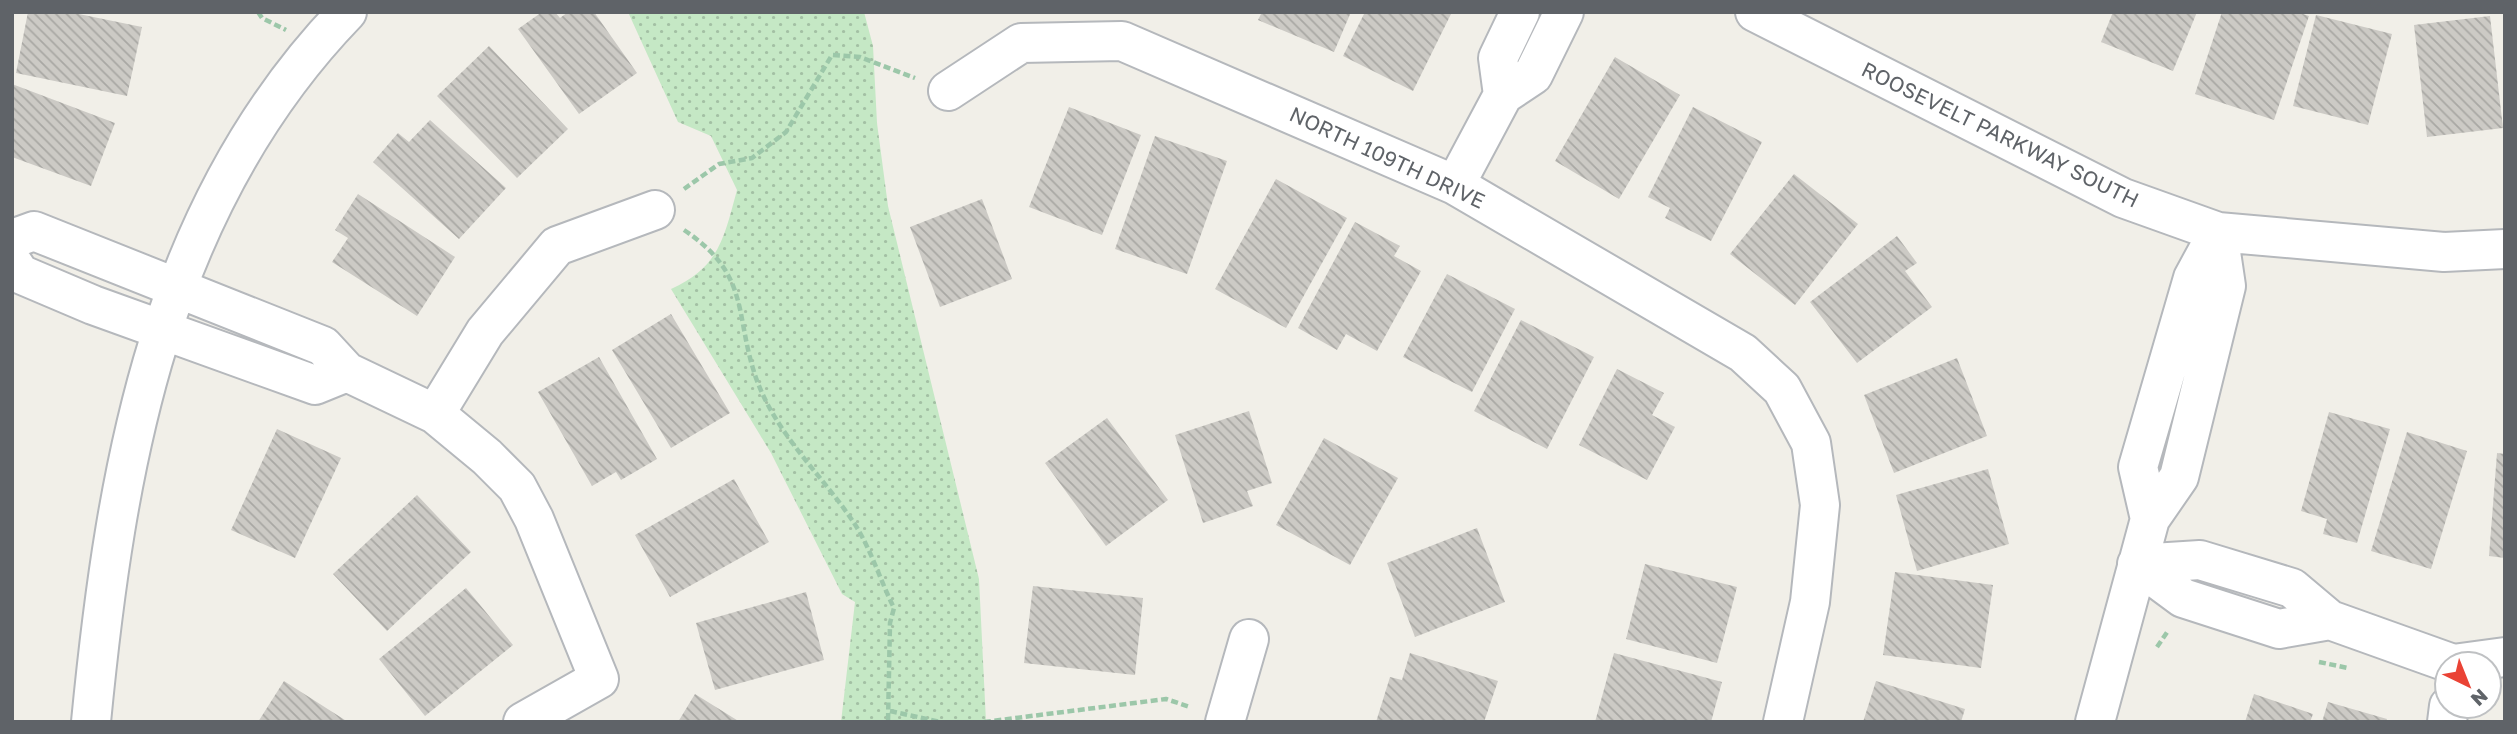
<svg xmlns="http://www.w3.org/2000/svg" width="2517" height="734" font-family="'Golos Text',sans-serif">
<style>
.park{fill:url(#park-dots)}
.building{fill:url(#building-back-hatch)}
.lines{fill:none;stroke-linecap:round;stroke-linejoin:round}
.minor-casing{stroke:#b5b8bc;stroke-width:42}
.path{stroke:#9cc7a9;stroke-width:4.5;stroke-dasharray:7 3.5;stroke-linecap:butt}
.minor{stroke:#fff;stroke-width:38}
.labels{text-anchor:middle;stroke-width:7;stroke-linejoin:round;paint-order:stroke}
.street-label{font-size:21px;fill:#5f6368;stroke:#fff}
</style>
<defs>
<pattern id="park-dots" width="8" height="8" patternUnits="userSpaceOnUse" patternTransform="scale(1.75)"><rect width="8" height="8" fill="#c5e8c5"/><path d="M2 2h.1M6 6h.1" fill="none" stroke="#a3c0a4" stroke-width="1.8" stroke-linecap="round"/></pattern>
<pattern id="building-back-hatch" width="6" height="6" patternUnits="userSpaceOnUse" patternTransform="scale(1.75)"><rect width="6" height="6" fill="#cccac5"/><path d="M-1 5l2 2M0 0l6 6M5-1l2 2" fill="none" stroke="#a9a8a4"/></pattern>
</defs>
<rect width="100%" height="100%" fill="#f1efe8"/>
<!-- park -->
<path class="park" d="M628,12H864L873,46L877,123L888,206L979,579L986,722H841L855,602L842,594L771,453L671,289C720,267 724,237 737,190L711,136L678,122Z"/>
<!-- building -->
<path class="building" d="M28,12H69L142,27L127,96L16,73Z
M542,12H555L560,18L568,12H594L637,73L579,114L518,29Z
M1262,12H1351L1334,52L1258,20Z
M1365,12H1452L1413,91L1343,56Z
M2113,12H2197L2173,71L2101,42Z
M2222,12H2297L2309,16L2274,120L2195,94Z
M2316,15L2392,34L2368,125L2293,106Z
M2490,16L2503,128L2427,137L2414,25Z
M489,46L568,129L517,178L437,96Z
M1615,57L1680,95L1619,199L1555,161Z
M12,84L115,123L91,186L12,157Z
M1069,107L1141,135L1102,235L1029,207Z
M1693,107L1762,142L1711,241L1665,218L1670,208L1648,197Z
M430,120L506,188L459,239L373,162L398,133L409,142Z
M1155,136L1227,161L1187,274L1115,249Z
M1794,174L1858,224L1795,305L1730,254Z
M1276,179L1347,218L1286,328L1215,289Z
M358,194L455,257L417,316L332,262L348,238L335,230Z
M982,199L1012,279L940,307L910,227Z
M1355,222L1400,246L1394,256L1421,271L1377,351L1346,334L1337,350L1298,328Z
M1897,236L1917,263L1905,271L1932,307L1857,363L1810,302Z
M1447,274L1515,309L1472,392L1403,357Z
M671,314L730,413L671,448L612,350Z
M1521,320L1594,357L1547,449L1474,411Z
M599,357L657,459L621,480L616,472L592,486L538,392Z
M1957,358L1987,436L1894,473L1864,395Z
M1617,369L1664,393L1652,415L1675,427L1647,480L1579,445Z
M1249,411L1272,483L1247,491L1253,506L1203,523L1175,435Z
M2329,412L2390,429L2357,543L2323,534L2327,519L2301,511Z
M1107,418L1168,500L1106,546L1045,463Z
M277,429L341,458L295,558L231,530Z
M2407,432L2467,451L2431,569L2371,551Z
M1324,438L1398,478L1350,565L1276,525Z
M2497,453L2505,454V558L2489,556Z
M1988,469L2009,544L1917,571L1896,495Z
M734,479L769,542L670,597L635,535Z
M417,495L471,552L387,631L333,574Z
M1477,528L1505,602L1415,637L1387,563Z
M1645,564L1737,587L1717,663L1626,639Z
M1895,572L1993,585L1981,668L1883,655Z
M1033,586L1143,598L1135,675L1024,663Z
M466,588L513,645L425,716L379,659Z
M806,592L824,660L715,690L696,623Z
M1410,653L1498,681L1484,722H1376L1390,677L1402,680Z
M1614,653L1722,682L1711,722H1595Z
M284,681L348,722H258Z
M1876,681L1965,709L1961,722H1863Z
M695,694L740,722H678Z
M2254,694L2313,714L2310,722H2245Z
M2328,702L2387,719L2386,722H2322Z"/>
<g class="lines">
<defs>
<path id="minor" d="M1755,12L2123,198L2218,232L2444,252L2505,249
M948,91L1021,43L1122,41L1455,185L1743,353L1782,389L1811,443L1820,505L1810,602L1783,722
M1503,95L1498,58L1520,12
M1455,185L1503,95L1533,75L1564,12
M12,239L34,231L323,346L347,372L435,414L487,457L517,487L534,519L599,679L523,722
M12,262L20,274L93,305L315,385L347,372
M435,414L485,332L557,246L655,210
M2150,519L2138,467L2193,278L2218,232
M2137,564L2200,560L2292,588L2330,620L2453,664L2505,657
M2137,564L2183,598L2279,629L2330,620
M91,722C116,465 160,205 347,12
M1225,722L1249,639
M2095,722L2150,519L2179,477L2226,286L2218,232
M2447,722L2449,706"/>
</defs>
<!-- minor casing -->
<use href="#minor" class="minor-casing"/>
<!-- path -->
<path class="path" d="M258,12L262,18L286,30
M684,189L719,164L752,158L786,132L832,55L860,57L915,78
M684,230C751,275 734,314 756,378C776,434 820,473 852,520C870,546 880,580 894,608L890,623L888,722
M2157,647L2168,631
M2319,662L2348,668
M890,711L941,722
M984,722L1166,699L1190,707"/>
<!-- minor -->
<use href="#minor" class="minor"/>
</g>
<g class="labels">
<!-- street labels -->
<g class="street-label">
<text transform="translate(2000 135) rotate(26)" y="7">ROOSEVELT PARKWAY SOUTH</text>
<text transform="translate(1387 158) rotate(25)" y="7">NORTH 109TH DRIVE</text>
</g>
</g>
<!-- border -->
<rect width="2517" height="734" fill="none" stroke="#5f6368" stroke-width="28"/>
<!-- north arrow -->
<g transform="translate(2468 685) rotate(137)"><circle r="33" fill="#ffffff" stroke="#bfc1c3" stroke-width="2"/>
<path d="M0-5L12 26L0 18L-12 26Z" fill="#ea4335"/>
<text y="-10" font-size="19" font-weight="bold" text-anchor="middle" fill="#5f6368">N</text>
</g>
</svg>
